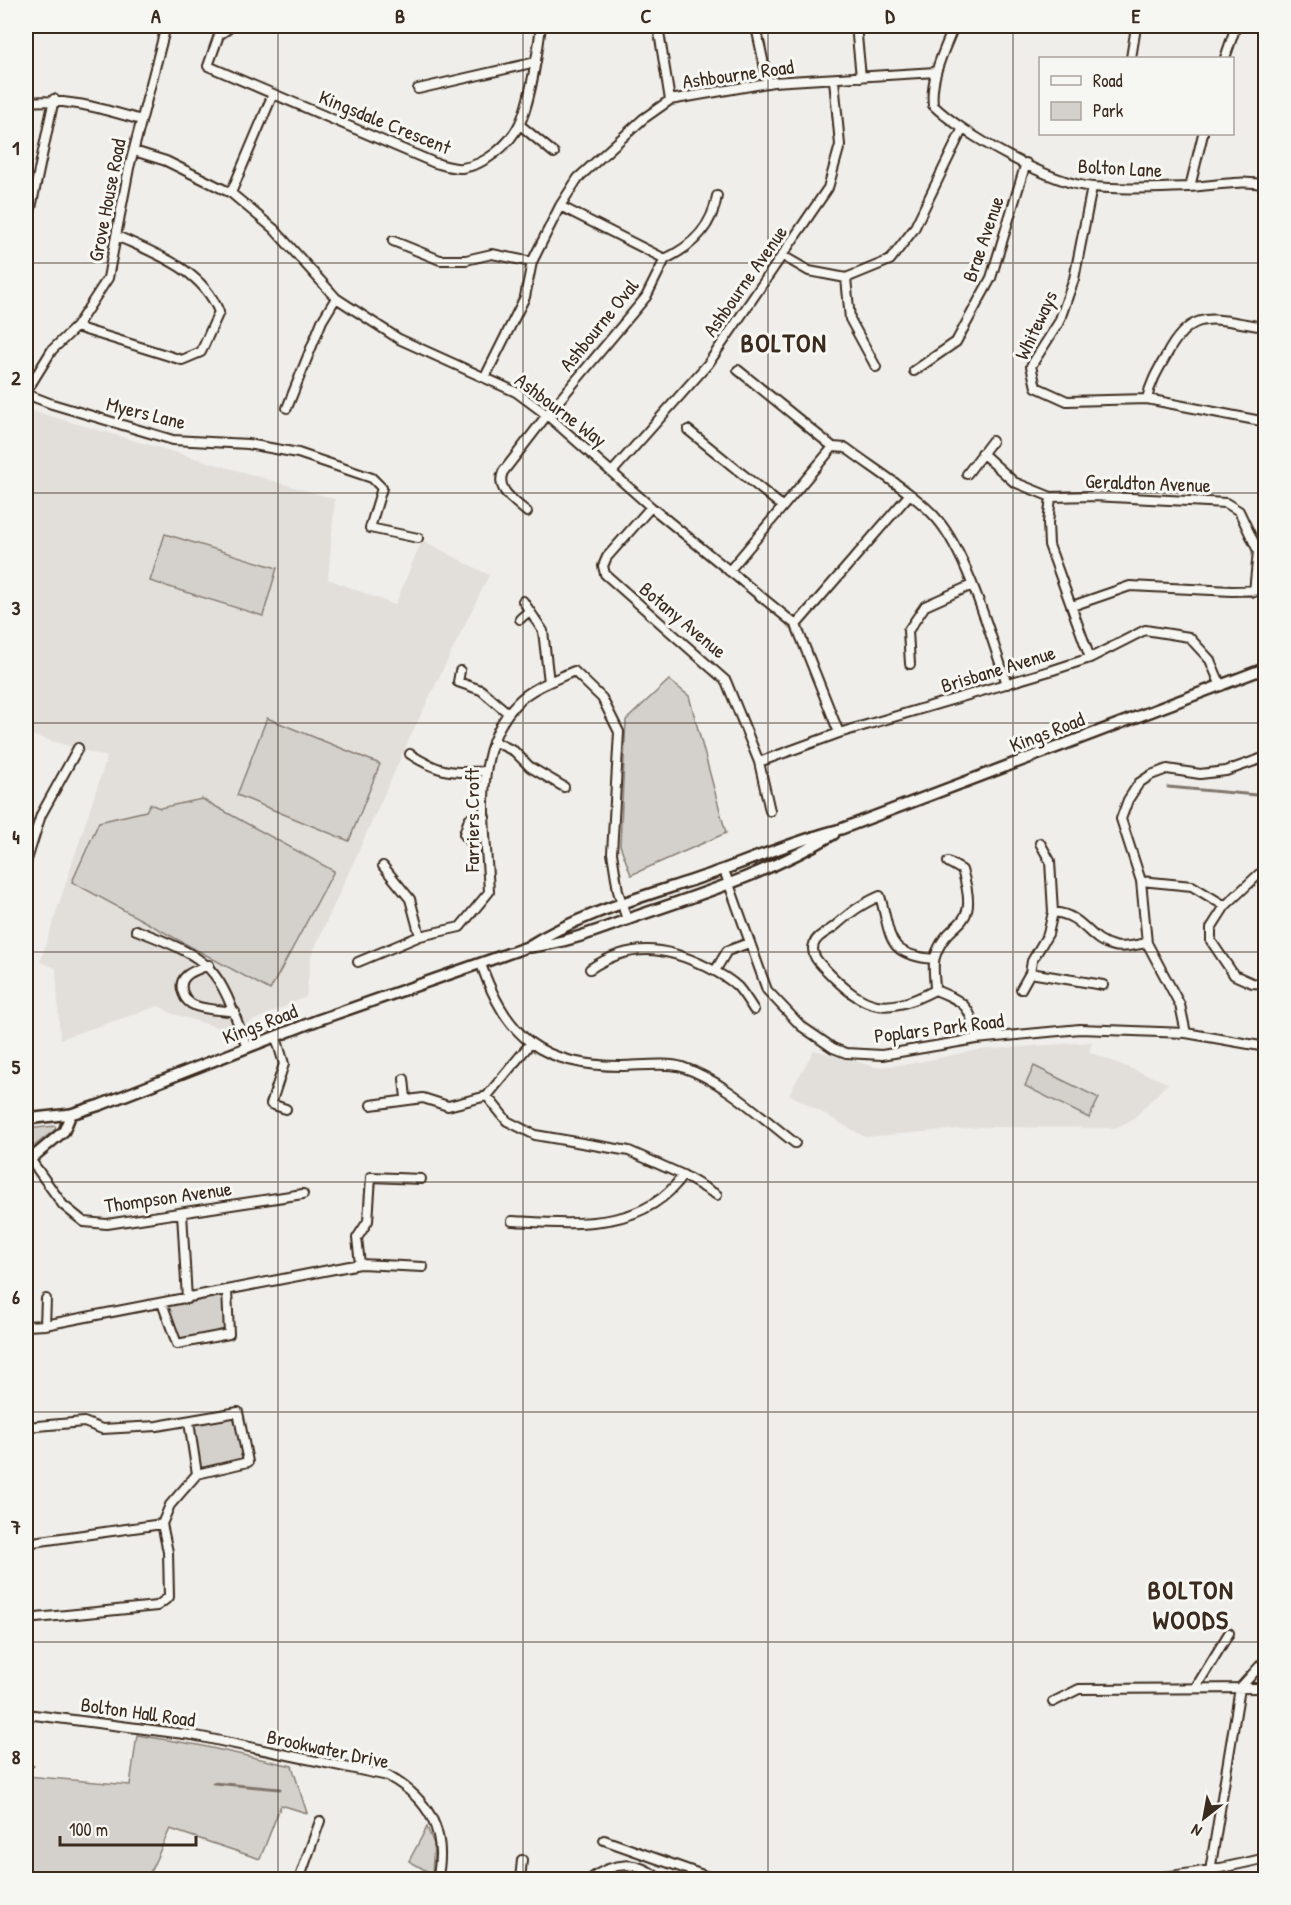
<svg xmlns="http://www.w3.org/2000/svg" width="1291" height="1905" font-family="'Patrick Hand',sans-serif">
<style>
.built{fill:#e2dfdb}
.green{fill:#d4d1cc;stroke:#887e75;stroke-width:1.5}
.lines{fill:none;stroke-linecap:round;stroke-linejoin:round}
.stream{stroke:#81766d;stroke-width:3}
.minor-casing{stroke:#3b2a1e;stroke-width:12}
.tertiary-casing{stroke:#3b2a1e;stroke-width:14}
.minor{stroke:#f6f6f2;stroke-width:8}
.tertiary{stroke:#f6f6f2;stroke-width:9}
.grid{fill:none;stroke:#3b2a1e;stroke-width:1.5;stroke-opacity:0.55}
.labels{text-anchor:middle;stroke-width:6;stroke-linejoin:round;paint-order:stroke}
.street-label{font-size:20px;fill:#3b2a1e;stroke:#f6f6f2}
.district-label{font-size:26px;font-weight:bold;letter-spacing:1.5px;fill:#3b2a1e;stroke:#f6f6f2}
.neatline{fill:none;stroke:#3b2a1e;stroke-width:2}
.grid-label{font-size:20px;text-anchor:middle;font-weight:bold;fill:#3b2a1e}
</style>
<rect width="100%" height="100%" fill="#efeeea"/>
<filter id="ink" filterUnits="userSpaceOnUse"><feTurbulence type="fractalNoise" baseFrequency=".0167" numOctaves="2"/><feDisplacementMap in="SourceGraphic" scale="12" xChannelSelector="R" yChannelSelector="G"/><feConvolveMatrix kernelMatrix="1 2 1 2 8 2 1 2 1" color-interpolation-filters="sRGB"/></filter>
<g filter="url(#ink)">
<!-- built -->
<path class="built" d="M26,409L335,499L328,579L395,605L422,540L489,575L412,733L311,956L306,997L230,1031L173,1014L159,1006L60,1039L56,968L40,962L107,757L31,735L26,744Z
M1092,1042L1089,1052L1168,1083L1133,1119L1115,1128L982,1127L865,1137L789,1094L814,1050L876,1067L909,1064L978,1050Z"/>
<!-- green -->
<path class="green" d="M165,534L277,568L263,616L150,581Z
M669,680L689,696L726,833L631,875L620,845L626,720Z
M267,718L380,764L349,841L237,795Z
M202,799L334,871L270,990L72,882L99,822L146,811L150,804L160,808Z
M1034,1066L1099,1098L1089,1118L1025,1086Z
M55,1126L56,1129L26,1152V1129Z
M223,1294L225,1331L179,1340L167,1305Z
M236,1415L244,1460L200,1470L193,1424Z
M137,1735L198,1745L292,1766L307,1813L281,1805L260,1859L170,1829L147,1879H26V1776L130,1785Z
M427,1827L434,1844L432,1874L409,1861Z"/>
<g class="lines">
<!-- stream -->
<path class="stream" d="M1168,787L1256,795L1266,800
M26,1766H33
M213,1783L280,1789"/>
<defs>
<path id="minor" d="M658,26L670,100
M856,26L861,77
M954,26C944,51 930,77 933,105C962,134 1051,184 1093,187C1124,190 1157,188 1188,187C1214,186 1240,179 1266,185
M756,27L768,83
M228,29L219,35L208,66L435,163C443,165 454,169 462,168C485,165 509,145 519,125C530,104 538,50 541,26
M1131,58L1136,27
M1225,58L1236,26
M418,89L536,62
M26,102C69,98 100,108 141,120
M520,125L554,153
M134,151L166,161L231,193L274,229L336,298L399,339L516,392L547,415L651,507L796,625L839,733
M1092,187L1074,279L1059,322L1031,366L1036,387L1067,401L1147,399L1266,422
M1190,187L1203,134
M231,193L273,94
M26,221L31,208L54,99
M393,241L440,260H466L492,254L532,262
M783,256L809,271L846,278L890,260L914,229L962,130
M665,259C693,246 712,227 717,196
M846,278L850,319L876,367
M76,327L182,360L201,352L219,312C202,269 156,254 117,236
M738,370L833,447
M914,371L956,342L991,278L1026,163
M485,377L525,297L532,262L560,206L578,178L643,119L670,100L773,82L936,72
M26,392L52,350L76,327L108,278L129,168L166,26
M26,394L52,404L173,440L248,444L298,453L372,478L382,488L370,528L418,538
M1147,399C1150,383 1158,370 1166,356C1193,304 1216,321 1266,327
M287,408L322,321L336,298
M688,430L782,506
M833,447L846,448C871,467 918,496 937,519C968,555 991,638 1007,684
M982,453L1014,482L1051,497L1093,496L1226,503L1239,511L1258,551L1254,592
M612,472L708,364L828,188L840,145L834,80
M967,474L992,441
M1051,497L1048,523L1049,545L1090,658
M651,507L607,557L603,566L605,574L726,681L759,762L770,811
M527,512C515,501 495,490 503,472L547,415L646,297L665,259L560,206
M729,571L833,447
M523,601L543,631L549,682
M1072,606L1130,586L1232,591L1266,590
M520,619L529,611
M796,625L909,495
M910,664L908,631L925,606L972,585
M460,671L458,682L481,690L508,713
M493,741L514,751L530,767L564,787
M410,754C437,772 453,774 485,771
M759,762L839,733L1053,670L1090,658L1145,630L1189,637L1210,660L1221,686
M476,850L464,834L469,819L485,817
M948,862L962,870C982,934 948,915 935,957C932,966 935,980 935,990C965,1002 971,1006 976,1039
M26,863L41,815L78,748
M383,866L410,899L420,936
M724,870L767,990L801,1026L833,1048L846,1053L882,1055L976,1039L1080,1029L1186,1033L1266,1047
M1141,881L1192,886L1225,906L1259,874H1266
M1225,906L1211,928V941L1234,975L1252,983L1266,984
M1053,912C1085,915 1087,940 1114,946C1123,949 1138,944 1147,943
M136,930C218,961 218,969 247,1048
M934,959C885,955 892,937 880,896C860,905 851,912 835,926C828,932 817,935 814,944C810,955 819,963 827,971C865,1010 885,1016 935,990
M358,962L420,936L460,927L489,892C486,828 469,747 521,699C536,686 557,679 574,671L602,698L619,732L612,853L618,891L627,920
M481,964C507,1039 542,1066 622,1066C638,1066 668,1062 682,1067C724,1081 760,1116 795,1143
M209,965C196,970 176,975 183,993C185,999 190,1004 196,1006C207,1010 223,1010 235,1012
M590,969C630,942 665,946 707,967C717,972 730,979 738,987C744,994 749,1002 754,1010
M715,971L727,951L749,943
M1030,973L1103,985
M1021,989L1030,973L1032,961L1048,934L1053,912L1050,861L1040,843
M1186,1033L1180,1005L1147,943L1141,881L1121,819L1128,800L1139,783L1151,775L1167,769L1200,774L1226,771L1266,757
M276,1037L284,1064L271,1104L286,1109
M404,1079L406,1098
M487,1096L507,1121L535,1135L629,1151L683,1175L717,1195
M371,1105L423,1098L448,1106L487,1096L530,1044
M30,1159L63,1205L84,1222L107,1224L303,1194
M182,1213L187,1299
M512,1221C571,1224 645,1232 683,1175
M360,1264L357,1238L368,1221L371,1177L421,1179
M162,1303L177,1344L229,1334L227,1290
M45,1325L46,1299
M26,1326L45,1325L360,1264L423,1267
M26,1427L84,1422L102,1429L157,1426L238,1412L248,1462L197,1474
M26,1543L162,1524
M26,1619L157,1606L169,1597L168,1552L162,1524L170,1505L197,1474L189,1422
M1196,1687L1229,1633
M1053,1702L1079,1689L1266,1688
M26,1714L192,1735L388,1776C429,1799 448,1832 437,1880
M604,1840L717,1880
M1210,1871L1240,1688L1266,1659
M299,1880L320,1821
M520,1880L522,1860
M589,1880C612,1862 637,1859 660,1880
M1122,1880C1172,1878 1217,1870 1266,1858"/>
<path id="tertiary" d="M530,947C568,943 604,928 640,915C705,893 775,870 834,834
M26,1119L71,1114L100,1105L318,1020L527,947C582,912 650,895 711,874C754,859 796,840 841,829L1266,668
M26,1163L64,1131L71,1114"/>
</defs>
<!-- minor casing -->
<use href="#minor" class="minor-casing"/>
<!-- tertiary casing -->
<use href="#tertiary" class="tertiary-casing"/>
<!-- minor -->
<use href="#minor" class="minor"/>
<!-- tertiary -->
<use href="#tertiary" class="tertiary"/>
</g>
</g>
<!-- grid -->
<path class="grid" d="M278,26V1880M523,26V1880M768,26V1880M1013,26V1880M26,263H1266M26,493H1266M26,723H1266M26,952H1266M26,1182H1266M26,1412H1266M26,1642H1266"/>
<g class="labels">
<!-- street labels -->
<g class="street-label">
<text transform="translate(738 74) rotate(-8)" y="7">Ashbourne Road</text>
<text transform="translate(385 122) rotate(22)" y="7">Kingsdale Crescent</text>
<text transform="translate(1120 168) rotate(3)" y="7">Bolton Lane</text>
<text transform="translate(107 200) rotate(-79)" y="7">Grove House Road</text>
<text transform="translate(983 239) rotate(-71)" y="7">Brae Avenue</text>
<text transform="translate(745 281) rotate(-55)" y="7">Ashbourne Avenue</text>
<text transform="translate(599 325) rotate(-51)" y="7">Ashbourne Oval</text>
<text transform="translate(1036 325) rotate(-65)" y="7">Whiteways</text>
<text transform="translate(561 410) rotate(37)" y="7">Ashbourne Way</text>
<text transform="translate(146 413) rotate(14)" y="7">Myers Lane</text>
<text transform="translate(1148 483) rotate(2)" y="7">Geraldton Avenue</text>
<text transform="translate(683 620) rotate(40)" y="7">Botany Avenue</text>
<text transform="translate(998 669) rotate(-17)" y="7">Brisbane Avenue</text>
<text transform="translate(1047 732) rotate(-21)" y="7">Kings Road</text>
<text transform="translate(472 820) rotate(-90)" y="7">Farriers Croft</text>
<text transform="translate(260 1024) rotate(-21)" y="7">Kings Road</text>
<text transform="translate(939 1028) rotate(-7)" y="7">Poplars Park Road</text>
<text transform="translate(168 1197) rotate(-8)" y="7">Thompson Avenue</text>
<text transform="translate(138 1712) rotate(8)" y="7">Bolton Hall Road</text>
<text transform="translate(328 1749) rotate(12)" y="7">Brookwater Drive</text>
</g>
<!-- district labels -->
<g class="district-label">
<text x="784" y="352">BOLTON</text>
<text x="1191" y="1599">BOLTON<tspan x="1191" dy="30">WOODS</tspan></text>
</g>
</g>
<!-- margin -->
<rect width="1291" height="1905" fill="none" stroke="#f6f6f2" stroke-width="66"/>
<!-- legend -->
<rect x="1039" y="57" width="195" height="78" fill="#f6f6f2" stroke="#aba49d" stroke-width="1.5"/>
<rect x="1051" y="76" width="30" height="9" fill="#f6f6f2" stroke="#aba49d" stroke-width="1.5"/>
<text x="1093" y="87" font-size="18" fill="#3b2a1e">Road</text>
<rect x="1051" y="102" width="30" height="18" fill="#d4d1cc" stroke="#aba49d" stroke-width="1.5"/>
<text x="1093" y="117" font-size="18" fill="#3b2a1e">Park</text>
<!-- north arrow -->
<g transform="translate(1204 1818) rotate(211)" stroke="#f6f6f2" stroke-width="4.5" paint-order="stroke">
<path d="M0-4.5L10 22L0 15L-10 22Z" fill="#3b2a1e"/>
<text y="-9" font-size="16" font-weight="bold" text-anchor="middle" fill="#3b2a1e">N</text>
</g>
<!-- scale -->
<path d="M60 1836v9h136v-9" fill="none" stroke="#3b2a1e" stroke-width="3"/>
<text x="69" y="1836" font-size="18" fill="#3b2a1e" stroke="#f6f6f2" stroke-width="4.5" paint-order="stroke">100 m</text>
<rect x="33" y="33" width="1225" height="1839" class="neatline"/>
<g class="grid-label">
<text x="156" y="23">A</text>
<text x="400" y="23">B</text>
<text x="646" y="23">C</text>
<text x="890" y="23">D</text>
<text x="1136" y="23">E</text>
<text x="16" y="155">1</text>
<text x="16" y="385">2</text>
<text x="16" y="615">3</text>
<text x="16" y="844">4</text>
<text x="16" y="1074">5</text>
<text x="16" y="1304">6</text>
<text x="16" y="1534">7</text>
<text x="16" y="1764">8</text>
</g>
</svg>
